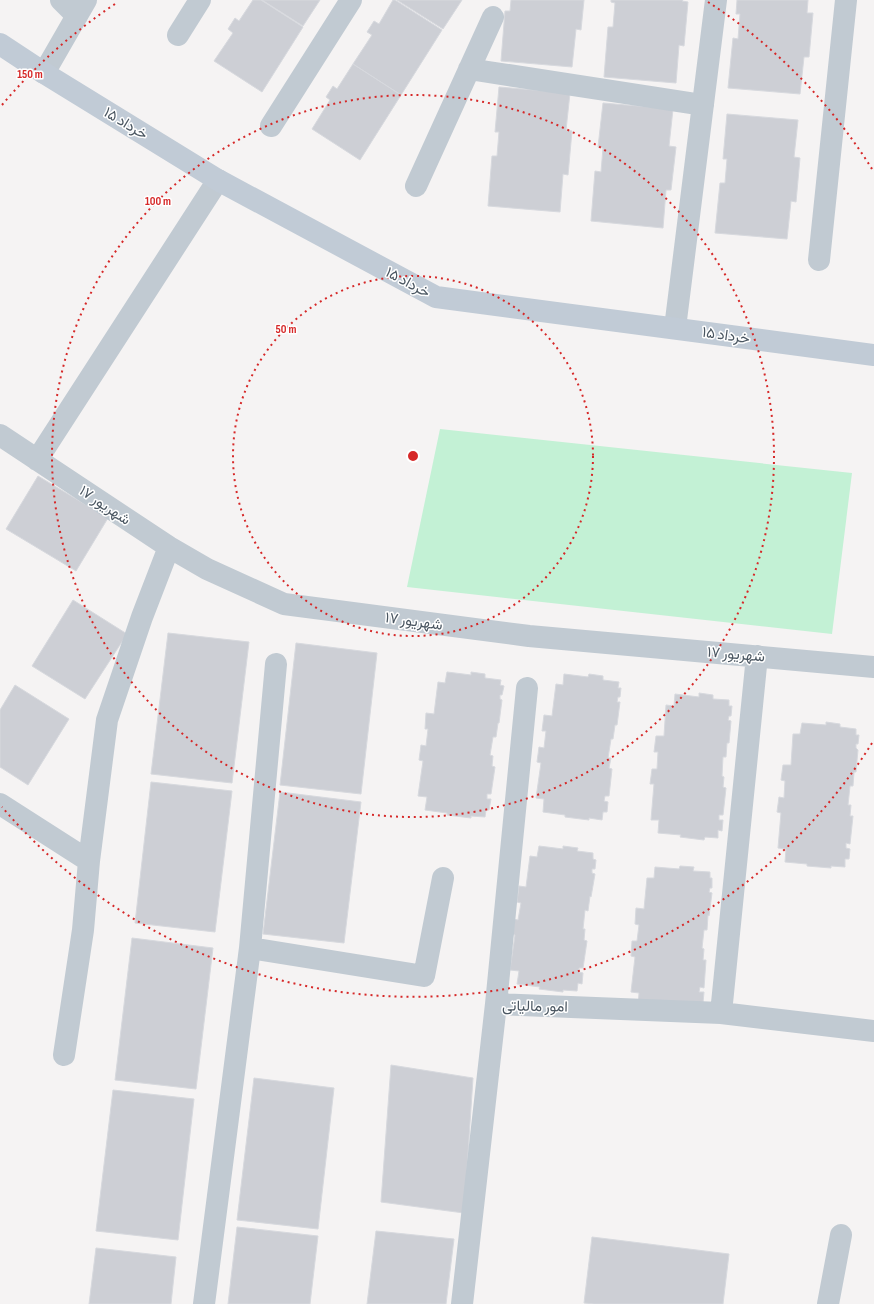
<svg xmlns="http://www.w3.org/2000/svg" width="874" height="1304" font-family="'Sofia Sans Condensed',Vazirmatn,sans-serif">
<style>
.green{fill:#c3f1d5}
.building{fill:#cdcfd5;stroke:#d7d9de}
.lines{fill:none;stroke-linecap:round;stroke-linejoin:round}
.street{stroke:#c1cad2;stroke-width:22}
.secondary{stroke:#c1cbd6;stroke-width:22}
.ring{fill:none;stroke:#d62828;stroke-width:2;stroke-dasharray:2 4}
.labels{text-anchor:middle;stroke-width:3;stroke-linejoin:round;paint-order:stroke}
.street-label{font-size:15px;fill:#4a5661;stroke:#fff}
.centre{fill:#d62828;stroke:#fff;stroke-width:2}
.ring-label{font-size:12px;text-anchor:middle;font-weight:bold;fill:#d62828;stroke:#fff;stroke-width:3;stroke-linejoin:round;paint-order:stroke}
</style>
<rect width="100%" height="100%" fill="#f5f3f3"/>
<!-- green -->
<path class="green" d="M440,429L852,473L832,634L407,587Z"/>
<!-- building -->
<path class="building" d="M253,0H261L303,27L262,92L214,61L233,33L228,29L235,18L239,21Z
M262,0H320L303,26Z
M393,0H395L442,30L401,95L353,64L372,35L367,32L374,21L379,24Z
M397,0H462L443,29Z
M511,0H584L581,30L576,29L572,67L501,61L505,11H510Z
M611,0H683L682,1L688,2L684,46L679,45L676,83L604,77L608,27H613L615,3L611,2Z
M737,0H808L807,13H813L809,57H804L800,94L728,88L733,38L738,39L740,14H736Z
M353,64L401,95L360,160L312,129L330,100L326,97L333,86L337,89Z
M499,87L570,93L566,130L572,131L568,175L563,174L560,212L488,206L492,156H497L499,132H495Z
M603,103L673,109L669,146L676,147L671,190H666L663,228L591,221L595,171L601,172L603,148L598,147Z
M727,114L798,120L794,157L800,158L796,202L791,201L787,239L715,233L720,183H725L727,159H723Z
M38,476L108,518L76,571L6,529Z
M73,600L127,634L85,699L32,666Z
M168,633L249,642L232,783L151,774Z
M296,643L377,653L361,794L280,785Z
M447,672L471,675V672L485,674V678L501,680L500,685L504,686L502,695H500V699L502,700L499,723H498L496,737H493L490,755L493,756L492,766L495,767L491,794H487V799H491L489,810H486L485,817L471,816V818L447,815V813L425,810L427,797L418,796L423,761L419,760L421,745L426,746L428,729H425L426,713L434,714L438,682L445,683Z
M564,674L588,677L589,674L603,676V680L619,682L618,688H621L620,697H618L617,702H620L617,725H615L613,739H611L608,758H611L609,768L612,769L609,796H605L604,801L608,802L607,812H603L602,820L589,818V820L565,817V815L543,812L544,799L536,798L541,763L537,762L539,747L544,748L546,731H542L544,715L552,716L556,684L563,685Z
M15,685L69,719L28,785L0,767V710Z
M699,693L713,695V699L729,700V706H732L731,716H729L728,720L731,721L729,743H727L726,757H723L722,776L724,777L723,787L726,788L723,815H719V820H723L722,831L718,830V838L705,837L704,840L680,837L681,835L658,833L659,820H651L654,784H650L652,769H657L658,752H654L656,736H664L666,705L674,706L675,694L699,697Z
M826,722L840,724V727L856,729V735H859L858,744H856V748L858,750L856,772H854L853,786H850L848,805H851L850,816H853L850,844L846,843V848L850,849L849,859H845V867L831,866V868L807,866V864L785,862L786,849L778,848L781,813L777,812L779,797L784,798L785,781L781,780L783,765H791L793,734H800L802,723L826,725Z
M151,782L232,791L215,932L135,923Z
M280,792L361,802L344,943L263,934Z
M539,846L563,849V846L578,848L577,851L593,853V859L596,860L595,869H592V873L595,874L591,897L590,896L588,911L585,910L583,929H585L584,940L587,941L583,968H579V972L583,973L582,984L578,983L577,991L563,990V992L539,989L540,987L517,984L519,971L510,970L515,935L511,934L513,919L518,920L521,903L517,902L519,886L526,887L530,856L537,857Z
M680,866L694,867L693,871L710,872V878H712V888H710L709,892L712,893L709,916L708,915L707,930H704L702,948L704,949L703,960H706L704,988L700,987L699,992H704L703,1003L638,1006L639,993L631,992L635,957L631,956L632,941H637L639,925L635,924L636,908L644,909L647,878H654L655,867L679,869Z
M132,938L213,948L196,1089L115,1080Z
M391,1065L473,1078L464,1213L381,1202Z
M254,1078L334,1088L318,1229L237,1220Z
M113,1090L194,1099L178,1240L96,1231Z
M237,1227L318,1236L310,1304H228Z
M376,1231L454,1239L446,1304H367Z
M592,1237L729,1254L723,1304H594L584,1303Z
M96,1248L176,1257L171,1304H89Z"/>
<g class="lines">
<!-- street -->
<path class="street" d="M61,0L77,16
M178,35L200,0
M469,69L703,105
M44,73L86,0
M271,126L351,0
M416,186L493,17
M819,260L846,0
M675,328L716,0
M0,435L169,547L207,569L284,604L529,636L874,667
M37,460L218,180
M0,804L89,861
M250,948L424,976L443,878
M496,1004L527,688
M721,1013L757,656
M64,1055L83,930L89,861L107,720L142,617L169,547
M204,1304L250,948L276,664
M462,1304L496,1004L721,1013L874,1031
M828,1304L841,1235"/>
<!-- secondary -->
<path class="secondary" d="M0,44L44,73L218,180L436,297L874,355"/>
</g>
<!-- distance rings -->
<g class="ring">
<circle cx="413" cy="456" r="180"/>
<circle cx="413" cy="456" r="361"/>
<path d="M872 743A541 541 0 0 1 2 807M2 105A541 541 0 0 1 118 2M708 2A541 541 0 0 1 872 169"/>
</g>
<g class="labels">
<!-- street labels -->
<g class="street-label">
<text transform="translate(126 123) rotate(31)" y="5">۱۵ خرداد</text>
<text transform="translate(408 282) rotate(28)" y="5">۱۵ خرداد</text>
<text transform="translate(726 335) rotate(8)" y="5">۱۵ خرداد</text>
<text transform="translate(105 505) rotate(34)" y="5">۱۷ شهریور</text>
<text transform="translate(414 621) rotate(8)" y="5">۱۷ شهریور</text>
<text transform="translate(736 654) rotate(5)" y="5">۱۷ شهریور</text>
<text transform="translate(535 1006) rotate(1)" y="5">امور مالیاتی</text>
</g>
</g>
<circle cx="413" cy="456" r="6" class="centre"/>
<g class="ring-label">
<text x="30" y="78">150 m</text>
<text x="158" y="205">100 m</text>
<text x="286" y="333">50 m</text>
</g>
</svg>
